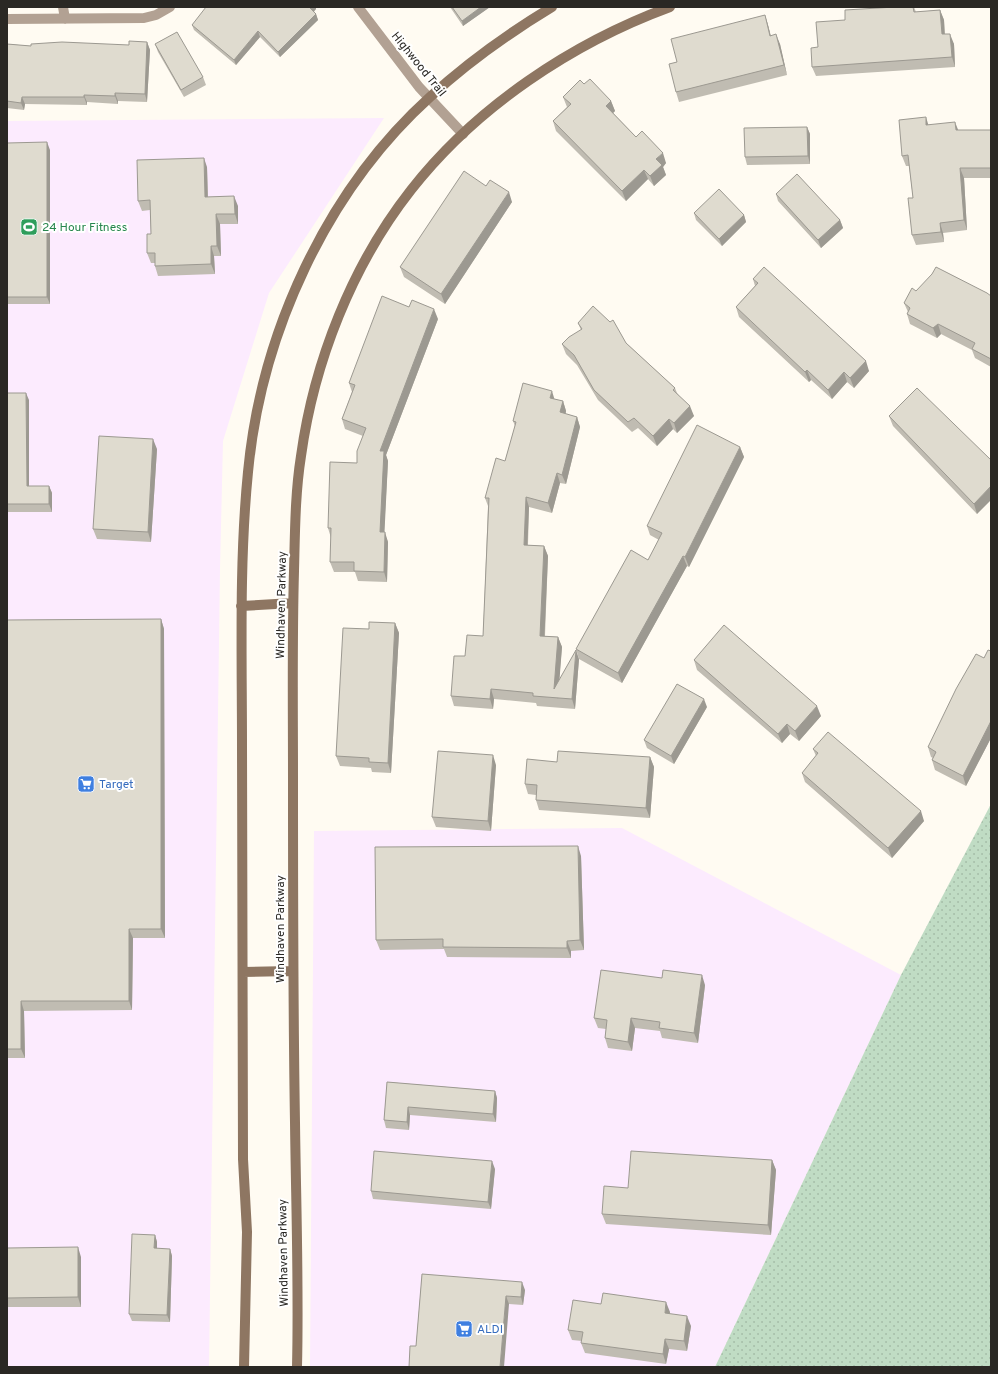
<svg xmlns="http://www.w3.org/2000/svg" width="998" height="1374" font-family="Overpass,sans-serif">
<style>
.commercial{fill:#fcebfe}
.grass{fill:url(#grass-dots)}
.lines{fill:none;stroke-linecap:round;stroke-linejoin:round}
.minor{stroke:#b2a193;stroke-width:10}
.secondary{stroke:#8e7662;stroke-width:10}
.wall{fill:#c0bcb2}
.shaded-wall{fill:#9c9991}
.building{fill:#dfdbcf;stroke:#9c9991}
.labels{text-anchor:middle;stroke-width:4;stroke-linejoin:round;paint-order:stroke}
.street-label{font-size:12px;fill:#2a2824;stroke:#fff}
.leisure-label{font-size:12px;fill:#27864d;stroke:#fff;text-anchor:start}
.shop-label{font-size:12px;fill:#366cbe;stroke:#fff;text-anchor:start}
</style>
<defs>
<pattern id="grass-dots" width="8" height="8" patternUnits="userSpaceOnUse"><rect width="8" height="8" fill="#c0dcc4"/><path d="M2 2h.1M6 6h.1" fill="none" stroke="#a5bda8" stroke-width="1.8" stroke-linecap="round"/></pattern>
</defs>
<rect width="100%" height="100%" fill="#fffbf2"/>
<!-- commercial -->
<path class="commercial" d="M384,118L269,293L223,441L220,569L209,1367H7V121Z
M622,828L901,975L715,1367H310L314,831Z"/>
<!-- grass -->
<path class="grass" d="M991,804V1367H715L901,975Z"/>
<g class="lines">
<!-- minor -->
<path class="minor" d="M63,7L65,19
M358,7L419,87L463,134
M7,19L144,18L156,15L170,7"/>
<!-- secondary -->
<path class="secondary" d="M241,606L293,603
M243,972L292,971
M244,1367L247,1232L243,1159C243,1021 242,883 242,746C242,655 239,563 248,472C261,334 326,191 430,97C467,63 509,33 552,7
M297,1367C299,1286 296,1204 295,1122C293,1007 293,892 293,778C293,709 292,640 294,571C295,533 295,494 301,456C314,362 352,265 411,190C476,107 572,43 670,7"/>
</g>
<!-- wall -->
<path class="wall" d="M450,7H490L463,26Z
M895,7H914L916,12L940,10L944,20L945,34L954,44L955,67L816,76L812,67L818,47L845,20Z
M316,9L314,12L316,14L318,20L280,57L260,37L236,65L194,30L192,25Z
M765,15L768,25L771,36L780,44L787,75L679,102L676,92L677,62Z
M147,42L150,50L147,102L118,101V104L87,102V105L25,104L24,110L7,108V44L31,46L129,45Z
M155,44L203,77L206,85L184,97L158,52Z
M584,84L611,101L615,111L613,113L636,137L666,163L663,167L666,175L654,186L648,179L626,201L556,131L553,121L567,107L563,97Z
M928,125L958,130H991V178H964L967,230L943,233L944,242L916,245L912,235L913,198L909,166H906L902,156Z
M807,127L810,134V164L747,165L745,157Z
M7,143L50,150V304H7Z
M207,167L208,197L238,206V224H220L221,256H214L215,274L158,276L155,266V263H151L147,253L151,234L150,210L142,211L138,201Z
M486,186L512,202L445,304L404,277L400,267Z
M776,194L840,220L843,228L821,248L778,201Z
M694,213L744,215L746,222L722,246L696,220Z
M753,279L869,371L854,388L847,382L832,399L811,380L809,382L739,317L736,307L755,286Z
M916,291L991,296V367L975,358L972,350L941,334L937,338L910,324L907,314L908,312L904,303Z
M438,319L386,455L388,461L384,532L388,542L387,582L358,581L355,572H334L330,562L331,538L328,528L357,463L363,436L345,429L342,419L352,392L349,383Z
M578,323L626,343L675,388L677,393L694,416L677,433L673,429L657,446L638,428L632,432L598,400L577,365L566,354L562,344L581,330Z
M7,393L29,400V486H49L52,493V512H7Z
M554,399L563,401L566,411V414L577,417L580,427L566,484L560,483L552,513L529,507L528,545L544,546L548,556L545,636L558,637L562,647L559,680L579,659L575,709L537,706L536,703L494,699L493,709L454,706L451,696L465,656L483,636L488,506L485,498L505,461L515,426L513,421Z
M889,416L991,460L977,514L893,426Z
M740,447L744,457L689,567L687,566L622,683L579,659L576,649L648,560L659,540L650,535L647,526Z
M157,449L151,542L97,539L93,529Z
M161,619L164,629L165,938H133L132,1010L24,1011L25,1058H7V620Z
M395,623L399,633L391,773L372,772L371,768L340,766L336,756L369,629Z
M991,651V738L966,786L935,770L932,760L933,758L931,757L928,747L984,658Z
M694,660L821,716L799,741L790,734L782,743L697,670Z
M707,707L674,764L647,748L644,740Z
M813,749L924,821L892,858L805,782L802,773L816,756Z
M650,757L654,767L650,818L539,810L536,800V795L528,794L525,784L557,762Z
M496,765L491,831L436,827L432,817Z
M581,856L584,950L571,951V958L447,957L444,949L380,950L376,940Z
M705,985L698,1043L662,1038L660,1031L635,1028L632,1051L608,1048L605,1038L606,1029L598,1028L594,1018Z
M387,1082L495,1091L497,1098L496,1122L410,1115L409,1130L386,1128L384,1120Z
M772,1160L776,1170L771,1235L606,1224L602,1214L628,1188Z
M495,1169L491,1209L373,1199L371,1191Z
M155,1235L157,1242V1249H170L172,1256L170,1322L132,1321L129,1314Z
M7,1248L81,1257V1307H7Z
M422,1274L525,1290L523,1305L509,1304L416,1346Z
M601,1304L670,1312V1314L691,1326L687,1351L669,1349L666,1364L585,1353L581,1343L582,1341L572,1340L568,1330Z"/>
<!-- shaded-wall -->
<path class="shaded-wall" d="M311,7H316V9L312,13L310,8Z
M481,7H490L463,26L462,21Z
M940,10L944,20L945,44L942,34Z
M316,14L318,20L280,57L278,52Z
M765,15L768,25L773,46L770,36Z
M258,31L260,37L236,65L234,60Z
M776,34L780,44L787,75L784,65Z
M950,34L954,44L955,67L952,57Z
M147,42L150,50L147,102L145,94Z
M115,93L118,101V104L115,96Z
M84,95L87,102V105L84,97Z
M22,97L25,104L24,110L21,103Z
M611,101L615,111L610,116L606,106Z
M926,117L929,127L926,125Z
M955,122L959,132L956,130Z
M807,127L810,134V164L808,156Z
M47,142L50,150V304L47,297Z
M663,153L666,163L663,167L666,175L654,186L650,176L656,159Z
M204,158L207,167L208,207L205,197Z
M960,168L964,178L967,230L964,220Z
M644,170L648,179L626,201L622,191Z
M509,192L512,202L445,304L441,294Z
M234,196L238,206V224L235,214Z
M216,214L220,224L221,256L217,246Z
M744,215L746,222L722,246L719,239Z
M840,220L843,228L821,248L818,240Z
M940,223L943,233L944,242L941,232Z
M211,246L214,256L215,274L211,264Z
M434,309L438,319L386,455L388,461L384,542L380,532V451Z
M938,324L941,334L937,338L933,328Z
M866,361L869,371L854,388L850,378Z
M807,370L811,380L809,382L805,372Z
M844,372L847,382L832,399L828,390Z
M552,391L555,401L550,398Z
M26,393L29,400V493L27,486Z
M563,401L566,411L563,422L560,412Z
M690,406L694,416L677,433L674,423Z
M577,417L580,427L566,484L562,475Z
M669,419L673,429L657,446L653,436Z
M153,439L157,449L151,542L148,532Z
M740,447L744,457L689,567L685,557Z
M557,473L560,483L552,513L548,503Z
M49,486L52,493V512L49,504Z
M991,486V500L977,514L974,504Z
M526,497L529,507L527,555L524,545Z
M385,532L388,542L387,582L384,572Z
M544,546L548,556L544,646L540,636Z
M683,556L687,566L622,683L618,673Z
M161,619L164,629L165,938L161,929Z
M395,623L399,633L391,773L388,763Z
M558,637L562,647L558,699L554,689Z
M576,650L579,659L575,709L572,699Z
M491,689L494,699L493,709L490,699Z
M704,699L707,707L674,764L671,756Z
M817,706L821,716L799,741L795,731Z
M991,721V738L966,786L963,776Z
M787,724L790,734L782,743L778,734Z
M493,755L496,765L491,831L488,821Z
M650,757L654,767L650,818L646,808Z
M921,811L924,821L892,858L888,848Z
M578,846L581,856L584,950L580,940Z
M129,929L133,938L132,1010L129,1001Z
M567,941L571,951V958L567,948Z
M702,975L705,985L698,1043L694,1033Z
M21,1001L24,1011L25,1058L21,1049Z
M631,1018L635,1028L632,1051L628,1042Z
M495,1091L497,1098L496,1122L493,1114Z
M408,1107L410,1115L409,1130L407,1122Z
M772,1160L776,1170L771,1235L768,1225Z
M492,1161L495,1169L491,1209L488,1202Z
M155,1235L157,1242V1256L154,1248Z
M78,1247L81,1257V1307L78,1297Z
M170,1249L172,1256L170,1322L167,1315Z
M522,1282L525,1290L523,1305L521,1297Z
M506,1296L509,1304L504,1367H500Z
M666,1302L670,1312L668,1323L665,1313Z
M687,1316L691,1326L687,1351L684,1341Z
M665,1339L669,1349L666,1364L663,1354Z"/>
<!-- building -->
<path class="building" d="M206,7H311L310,8L316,14L278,52L258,31L234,60L192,25Z
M452,7H481L462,21Z
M895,7H913L914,12L940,10L942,34H950L952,57L812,67L811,48L818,47L816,22L845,20V10Z
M765,15L770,36L776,34L784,65L676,92L669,64L677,62L671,39Z
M177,32L203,77L181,90L155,44Z
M129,41L147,42L145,94L115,93V96L84,95V97H22L21,103L7,101V44L31,46V44L62,42L129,45Z
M590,79L611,101L606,106L636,137L642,131L663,153L656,159L662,165L650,176L644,170L622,191L553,121L571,104L563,97L580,80L584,84Z
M926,117V125L955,122L956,130H991V168H960L964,220L940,223L941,232L912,235L908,198H913L908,155L902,156L899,120Z
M807,127L808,156L745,157L744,128Z
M47,142V297H7V143Z
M204,158L205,197L234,196L235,214H216L217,246H211V264L155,266V253H147V234H151L150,200L138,201L137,160Z
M464,171L486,186L490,180L509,192L441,294L400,267Z
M797,174L840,220L818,240L776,194Z
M719,189L744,215L719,239L694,213Z
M764,267L866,361L850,378L844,372L828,390L807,370L805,372L736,307L758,283L753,279Z
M936,267L987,293L991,296V359L972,349L975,343L938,324L933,328L907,314L910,308L904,303L912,288L916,291L932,274Z
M382,296L409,307L412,300L434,309L380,451H384L380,532H385L384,572L354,571V562H330L331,528H328L330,462L357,463V451L366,428L342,419L355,385L349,383Z
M593,306L610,322L613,320L626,343L675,388L673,390L690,406L674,423L669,419L653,436L634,418L628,422L594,390L574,355L562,344L569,337L582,329L578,323Z
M523,383L552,391L550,398L563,401L560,412L577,417L562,475L557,473L548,503L526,497L524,545L544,546L540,636L558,637L554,689L576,650L572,699L533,696V693L491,689L490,699L451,696L454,656H465L467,635L483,636L489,498H485L496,458L505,461L516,422L513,421Z
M917,388L991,460V486L974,504L889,416Z
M7,393H26L27,486H49V504H7Z
M697,425L740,447L685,557L683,556L618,673L576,649L631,550L648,560L662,533L647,526Z
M99,436L153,439L148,532L93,529Z
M161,619V929H129V1001H21V1049H7V620Z
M369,622L395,623L388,763L369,762V758L336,756L343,628L369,629Z
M724,625L817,706L795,731L787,724L778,734L694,660Z
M988,650L991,651V721L963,776L932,760L936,752L928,747L956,689L976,654L984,658Z
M677,684L704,699L671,756L644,740Z
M828,732L921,811L888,848L802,773L818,753L813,749Z
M438,751L493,755L488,821L432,817Z
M558,751L650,757L646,808L536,800L537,785L525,784L527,759L557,762Z
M578,846L580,940L567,941V948L443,947V939L376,940L375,847Z
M601,970L662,978L663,970L702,975L694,1033L659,1028L660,1022L631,1018L628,1042L605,1038L607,1020L594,1018Z
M387,1082L495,1091L493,1114L408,1107L407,1122L384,1120Z
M374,1151L492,1161L488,1202L371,1191Z
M631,1151L772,1160L768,1225L602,1214L604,1186L628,1188Z
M132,1234L155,1235L154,1248L170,1249L167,1315L129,1314Z
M78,1247V1297L7,1298V1248Z
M422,1274L522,1282L521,1297L506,1296L500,1367H409L410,1346H416Z
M603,1293L666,1302L665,1313L687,1316L684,1341L665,1339L663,1354L581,1343L583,1332L568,1330L573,1300L601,1304Z"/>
<!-- icons -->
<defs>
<symbol id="stadium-square" viewBox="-11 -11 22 22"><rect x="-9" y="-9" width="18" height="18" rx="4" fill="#2e9e5b" stroke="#fff"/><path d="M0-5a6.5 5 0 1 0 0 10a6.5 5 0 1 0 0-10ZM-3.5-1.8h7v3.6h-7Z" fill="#fff"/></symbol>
<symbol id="supermarket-square" viewBox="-11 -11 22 22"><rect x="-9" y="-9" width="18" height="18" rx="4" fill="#3f7fe0" stroke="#fff"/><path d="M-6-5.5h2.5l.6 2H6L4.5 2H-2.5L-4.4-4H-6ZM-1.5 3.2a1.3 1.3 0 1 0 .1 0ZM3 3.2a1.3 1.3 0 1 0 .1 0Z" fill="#fff"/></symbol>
</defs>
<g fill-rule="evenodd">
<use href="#stadium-square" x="19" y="217" width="20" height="20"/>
<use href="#supermarket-square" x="76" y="774" width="20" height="20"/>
<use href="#supermarket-square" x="454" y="1319" width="20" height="20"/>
</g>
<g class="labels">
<!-- street labels -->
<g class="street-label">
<text transform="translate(419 64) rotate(51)" y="4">Highwood Trail</text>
<text transform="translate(281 605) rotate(-89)" y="4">Windhaven Parkway</text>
<text transform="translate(280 929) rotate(-90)" y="4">Windhaven Parkway</text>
<text transform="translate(283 1253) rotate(-91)" y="4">Windhaven Parkway</text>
</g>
<!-- leisure labels -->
<g class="leisure-label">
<text x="42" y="231">24 Hour Fitness</text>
</g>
<!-- shop labels -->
<g class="shop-label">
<text x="99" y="788">Target</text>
<text x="477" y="1333">ALDI</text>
</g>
</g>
<!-- border -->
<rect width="998" height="1374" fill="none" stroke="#2a2824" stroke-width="16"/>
</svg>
